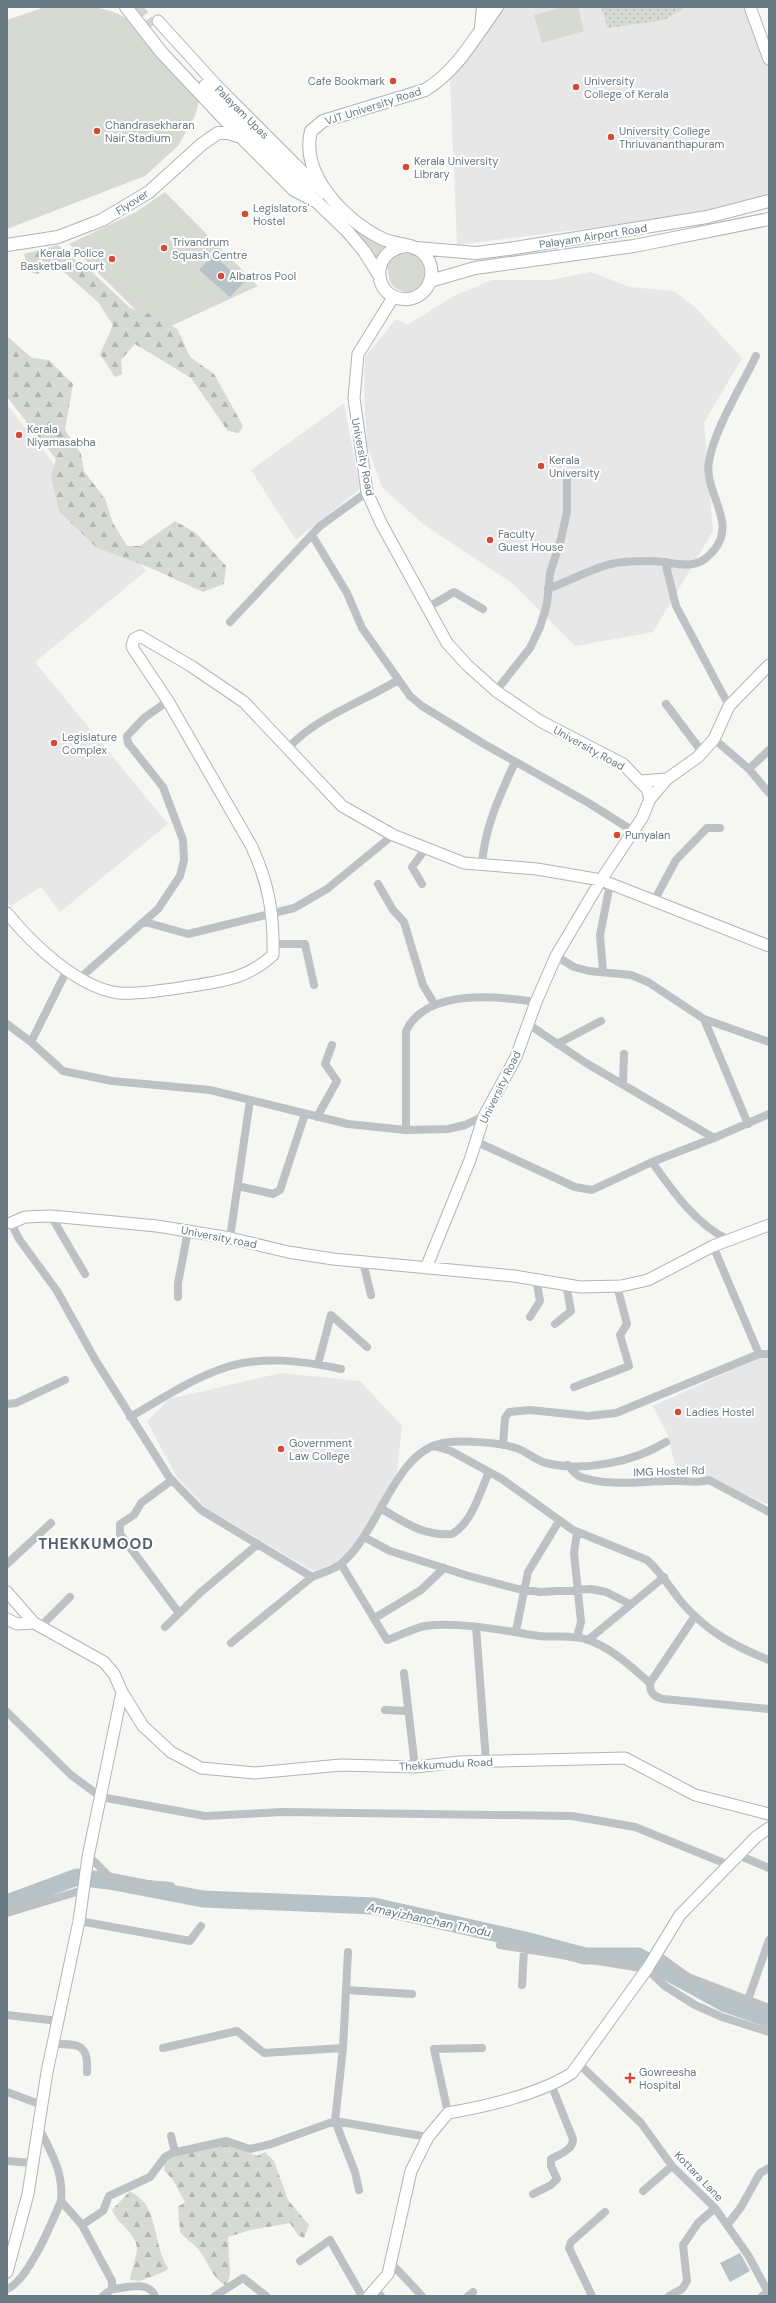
<svg xmlns="http://www.w3.org/2000/svg" width="776" height="2303" font-family="'DM Sans',sans-serif">
<style>
.built{fill:#e6e7e6}
.green{fill:#d6dad2}
.forest{fill:url(#forest-firs)}
.park{fill:url(#park-dots)}
.water{fill:#b6c2c5}
.lines{fill:none;stroke-linecap:round;stroke-linejoin:round}
.river{stroke:#b6c2c5;stroke-width:17}
.secondary-tunnel{stroke:#d2d6d6;stroke-width:11;stroke-dasharray:11 5.5;stroke-linecap:butt}
.secondary-casing{stroke:#b0b5b9;stroke-width:13}
.primary-casing{stroke:#afb4b7;stroke-width:14}
.street{stroke:#bdc1c4;stroke-width:8}
.secondary{stroke:#fff;stroke-width:11}
.primary{stroke:#fff;stroke-width:12}
.poi-dot{fill:#d34a36;stroke:#fff;stroke-width:1.5}
.labels{text-anchor:middle;stroke-width:4;stroke-linejoin:round;paint-order:stroke}
.poi-label{font-size:11px;fill:#687881;stroke:#fff;text-anchor:start}
.street-label{font-size:11px;fill:#687881;stroke:#fff}
.water-label{font-size:12px;font-style:italic;fill:#63797e;stroke:#fff}
.district-label{font-size:15px;font-weight:bold;letter-spacing:1px;fill:#556167;stroke:#fff}
</style>
<defs>
<pattern id="forest-firs" width="22" height="20" patternUnits="userSpaceOnUse"><rect width="22" height="20" fill="#d6dad2"/><path d="M5 1l3.5 6h-7zM16 11l3.5 6h-7z" fill="#b1b6b0"/></pattern>
<pattern id="park-dots" width="8" height="8" patternUnits="userSpaceOnUse"><rect width="8" height="8" fill="#d6dad2"/><path d="M2 2h.1M6 6h.1" fill="none" stroke="#b1b6b0" stroke-width="1.8" stroke-linecap="round"/></pattern>
</defs>
<rect width="100%" height="100%" fill="#f6f6f3"/>
<!-- built -->
<path class="built" d="M506,7H747L769,61V196L677,217L457,245L450,78Z
M591,272L629,287L674,291L697,309L742,358L704,423L713,531L653,632L575,646L512,583L423,524L382,487L367,446L364,393L365,357L396,319L407,325L454,296L492,280H550Z
M344,403L360,489L296,540L251,470Z
M7,405L54,464L146,571L35,662L168,824L60,912L41,887L11,906L7,901Z
M769,1353V1505L675,1464L667,1433L653,1406Z
M281,1373L360,1381L402,1426L397,1472L387,1496L354,1548L331,1570H311L206,1508L176,1476L147,1421L169,1399Z"/>
<!-- green -->
<path class="green" d="M45,7C79,7 102,2 131,21L199,101L195,116L178,146L145,176L7,229V20Z
M564,7H578L584,31L542,43L534,15Z
M165,192L258,286L158,332L69,244L136,212Z
M346,221L389,244L382,249L377,263Z
M412,250L428,265L423,286C410,294 400,295 390,282L387,266L397,253Z"/>
<!-- forest -->
<path class="forest" d="M58,245L92,272L130,308L163,318L178,330L190,357L214,374L243,426L239,433L228,431L191,378L135,344L121,360L122,374L115,377L100,354L113,325L98,302L57,266L47,268L37,274L28,271L24,254Z
M7,336L32,358L49,360L73,384L65,430L81,454L84,471L105,499L113,523L127,546H140L175,521L196,533L226,566L224,584L203,592L151,568L97,548L59,511L51,476L56,459L7,397Z
M217,2141L257,2156L265,2152L274,2161L288,2200L309,2225L304,2238L298,2235L290,2223L251,2230L228,2237L230,2275L227,2286C211,2278 209,2262 198,2249C193,2243 185,2239 180,2232L178,2207L185,2202L173,2180L164,2170L165,2158Z
M130,2191C134,2194 139,2197 142,2200C157,2215 155,2249 168,2268L166,2271L140,2281L130,2280C131,2271 137,2256 137,2249C137,2233 117,2224 112,2210Z"/>
<!-- park -->
<path class="park" d="M601,7H686L664,20L608,28Z"/>
<!-- water -->
<path class="water" d="M213,255L244,282L230,297L199,270Z
M740,2253L750,2271L730,2282L720,2263Z"/>
<g class="lines">
<!-- river -->
<path class="river" d="M7,1903L77,1877L109,1881L203,1899L374,1906L525,1940L585,1956H638L726,2004L769,2019"/>
<!-- secondary-tunnel -->
<path class="secondary-tunnel" d="M137,7L152,26"/>
<defs>
<path id="secondary" d="M750,7L769,59
M158,21L217,86L324,193
M205,85L315,200
M394,296L358,354L354,398L367,492L381,523L447,643L467,665L496,691L540,721L623,764L647,789L650,799L642,818L601,880L556,956L536,1002L516,1057L484,1116L470,1160L426,1268
M641,781L667,779L698,757L714,739L729,706L769,665
M650,799L667,779
M7,913C32,944 78,988 119,993C139,995 172,989 192,986C224,981 248,978 273,955C274,914 269,885 252,847L168,701L134,650L132,646L134,639L140,636L191,666L244,702L342,806L393,835L464,863L537,869L601,880L769,946
M11,1223L25,1217L51,1216L157,1226L230,1238L288,1252L333,1259L514,1276L580,1287L621,1286L648,1280L713,1246L769,1225
M7,1592L34,1623L104,1662L114,1674L122,1692L143,1726L171,1752L201,1768L255,1773L341,1765L415,1767L459,1762L625,1758L695,1795L769,1814
M7,1619L17,1624L34,1623
M7,2272L28,2194L47,2072L79,1921L88,1857L122,1692
M369,2296L388,2274L411,2171L428,2137L448,2113C487,2106 538,2095 572,2073L647,1969L680,1915L756,1837L769,1828"/>
<path id="primary" d="M126,7L162,53L241,137L294,190L317,202L348,232L364,251L379,275
M481,27L483,7
M7,245L58,237L102,220L149,192L202,144L218,133H228L241,137
M405,246C367,252 374,302 408,299C431,296 439,268 423,253C412,243 396,245 383,239C345,221 300,175 311,131L323,121L425,90C457,71 475,37 497,7
M416,248L476,253L508,249L707,217L769,201
M430,281L475,268L634,246L769,219"/>
</defs>
<!-- secondary casing -->
<use href="#secondary" class="secondary-casing"/>
<!-- primary casing -->
<use href="#primary" class="primary-casing"/>
<!-- street -->
<path class="street" d="M312,535L347,593L362,628L410,696L422,706L484,744L587,802L633,831
M665,562L676,606L729,706
M548,589C567,582 585,572 604,566C617,561 635,561 649,561C664,560 682,568 697,563C703,561 710,555 714,550C738,522 703,492 709,461C715,428 741,387 756,356
M427,608L454,592L483,609
M230,622L320,526L367,492
M496,691L530,648L540,627L547,604L550,573L561,539L567,512V476
M666,704L702,752
M714,739L749,769L769,793
M288,748C318,716 361,703 398,680
M749,769L769,750
M482,865C484,829 500,795 515,762
M378,884L393,910L404,922L423,985L435,1005
M422,884L412,867L426,848
M655,899L676,860L707,828H720
M145,922L188,934L294,908L327,889L393,835
M273,944H305L314,985
M556,956L574,967L589,971L631,975L648,982L704,1019L769,1042
M603,972L600,935L610,884
M80,978L158,909L180,876L184,860L183,840L163,787L128,743L127,736L144,718L168,701
M704,1019L748,1124
M7,1024L31,1042L63,1071L112,1081L210,1090L348,1124L406,1130L448,1129L465,1125L484,1116
M528,1024L586,1063L714,1138
M31,1042L67,970
M557,1044L601,1021
M623,1084L624,1054
M317,1117L337,1081L325,1064L332,1045
M406,1130V1031C426,988 498,996 536,1002
M477,1142L575,1187L592,1190L652,1162L714,1138L769,1114
M652,1162C672,1190 696,1225 729,1240
M238,1186L273,1194L280,1190L305,1114
M51,1216L85,1274
M11,1223L19,1239L57,1291L96,1361L169,1477L201,1510L312,1577C321,1573 335,1570 342,1563C379,1532 395,1451 443,1443C462,1440 498,1442 516,1448C526,1451 535,1460 546,1463C584,1472 634,1462 666,1442
M230,1238L250,1100
M713,1246L759,1354H769
M363,1262L371,1295
M178,1297V1283L188,1231
M530,1317L540,1301L536,1279
M555,1324L571,1311L566,1284
M318,1364L331,1315L367,1347
M574,1387L629,1366L620,1335L627,1324L617,1286
M7,1404L16,1403L65,1380
M130,1417C160,1400 191,1379 224,1368C262,1355 304,1361 341,1369
M503,1445L505,1418L509,1412L530,1410L588,1416L616,1413L759,1354
M434,1446L451,1451L502,1479L573,1530L647,1560C662,1573 671,1590 684,1605C708,1632 736,1647 769,1660
M568,1465C571,1469 576,1476 581,1477C610,1487 640,1481 670,1481C683,1480 697,1484 709,1480L769,1512
M172,1480L141,1503L134,1515L120,1524V1534L179,1613
M382,1509C405,1523 424,1536 452,1534C472,1523 480,1492 489,1472
M577,1532L574,1553L581,1622L577,1637
M364,1537L390,1551L469,1576L518,1589L540,1592L591,1589L606,1592L630,1604
M7,1564L51,1523
M341,1564L387,1640C398,1636 415,1628 425,1626C457,1621 506,1631 539,1636C556,1638 571,1634 588,1640C612,1648 630,1666 650,1683
M695,1616L650,1683C650,1693 653,1696 663,1699L769,1709
M375,1618L421,1590L444,1568
M40,1627L70,1597
M165,1627L201,1592L258,1544
M476,1627L486,1761
M516,1631L528,1572L559,1521
M588,1640L664,1577
M231,1643L312,1577
M404,1673L415,1767
M385,1710L407,1711
M7,1712L71,1775L101,1797L205,1816L283,1812L572,1816L635,1827L729,1865
M738,1855L769,1868
M88,1857C99,1863 103,1874 114,1879C128,1884 156,1884 171,1886
M7,1913L83,1890
M79,1921L190,1941L201,1926
M500,1945L647,1969L665,1986L695,2005L722,2017L769,2032
M656,1954L688,1977L748,2000L769,1940
M522,1985L524,1949
M346,1990L412,1994
M748,2000L769,2008
M7,2015L58,2021
M53,2044C78,2044 89,2043 87,2072
M343,2048L348,1952
M579,2064L641,2123L672,2166L715,2208L748,2255L768,2292L762,2296
M7,2092L42,2105
M448,2113L434,2049L482,2048
M335,2121L428,2137
M335,2121L355,2172L359,2190
M39,2128C51,2152 64,2173 61,2201L82,2225L112,2281V2289L103,2296
M171,2136L175,2152
M7,2161L33,2163
M643,2191L672,2166
M533,2194L551,2185L557,2179L551,2166V2159C560,2154 573,2150 573,2139L551,2084
M728,2224L741,2207L760,2173L769,2168
M82,2225L103,2211L109,2196L150,2177L165,2157L172,2153L226,2141L250,2149L271,2144L335,2121L343,2048L264,2053L237,2031L163,2048
M300,2261L330,2240L362,2296
M391,2263L422,2296
M7,2289C28,2281 52,2222 61,2201
M112,2289C127,2288 148,2280 155,2296
M376,2289L381,2296
M215,2296L243,2278L266,2296
M468,2296L473,2292
M592,2296L569,2248L571,2242L605,2212
M669,2296L682,2289L687,2281L683,2245L698,2223L715,2208"/>
<!-- secondary -->
<use href="#secondary" class="secondary"/>
<!-- primary -->
<use href="#primary" class="primary"/>
</g>
<!-- markers -->
<g class="poi-dot">
<circle cx="393" cy="81" r="4"/>
<circle cx="576" cy="87" r="4"/>
<circle cx="97" cy="131" r="4"/>
<circle cx="611" cy="137" r="4"/>
<circle cx="406" cy="167" r="4"/>
<circle cx="245" cy="214" r="4"/>
<circle cx="164" cy="248" r="4"/>
<circle cx="112" cy="259" r="4"/>
<circle cx="221" cy="276" r="4"/>
<circle cx="19" cy="435" r="4"/>
<circle cx="541" cy="466" r="4"/>
<circle cx="490" cy="540" r="4"/>
<circle cx="54" cy="743" r="4"/>
<circle cx="617" cy="835" r="4"/>
<circle cx="678" cy="1412" r="4"/>
<circle cx="281" cy="1449" r="4"/>
<path d="M628 2072h4v4h4v4h-4v4h-4v-4h-4v-4h4z"/>
</g>
<g class="labels">
<!-- poi labels -->
<g class="poi-label">
<text x="385" y="85" text-anchor="end">Cafe Bookmark</text>
<text x="584" y="85">University<tspan x="584" dy="13">College of Kerala</tspan></text>
<text x="105" y="129">Chandrasekharan<tspan x="105" dy="13">Nair Stadium</tspan></text>
<text x="619" y="135">University College<tspan x="619" dy="13">Thriuvananthapuram</tspan></text>
<text x="414" y="165">Kerala University<tspan x="414" dy="13">Library</tspan></text>
<text x="253" y="212">Legislators'<tspan x="253" dy="13">Hostel</tspan></text>
<text x="172" y="246">Trivandrum<tspan x="172" dy="13">Squash Centre</tspan></text>
<text x="104" y="257" text-anchor="end">Kerala Police<tspan x="104" dy="13">Basketball Court</tspan></text>
<text x="229" y="280">Albatros Pool</text>
<text x="27" y="433">Kerala<tspan x="27" dy="13">Niyamasabha</tspan></text>
<text x="549" y="464">Kerala<tspan x="549" dy="13">University</tspan></text>
<text x="498" y="538">Faculty<tspan x="498" dy="13">Guest House</tspan></text>
<text x="62" y="741">Legislature<tspan x="62" dy="13">Complex</tspan></text>
<text x="625" y="839">Punyalan</text>
<text x="686" y="1416">Ladies Hostel</text>
<text x="289" y="1447">Government<tspan x="289" dy="13">Law College</tspan></text>
<text x="639" y="2076">Gowreesha<tspan x="639" dy="13">Hospital</tspan></text>
</g>
<!-- street labels -->
<g class="street-label">
<text transform="translate(373 106) rotate(-18)" y="4">VJT University Road</text>
<text transform="translate(242 112) rotate(45)" y="4">Palayam Upas</text>
<text transform="translate(132 202) rotate(-33)" y="4">Flyover</text>
<text transform="translate(593 236) rotate(-9)" y="4">Palayam Airport Road</text>
<text transform="translate(363 457) rotate(79)" y="4">University Road</text>
<text transform="translate(589 748) rotate(29)" y="4">University Road</text>
<text transform="translate(500 1087) rotate(-64)" y="4">University Road</text>
<text transform="translate(219 1237) rotate(11)" y="4">University road</text>
<text transform="translate(669 1471) rotate(-2)" y="4">IMG Hostel Rd</text>
<text transform="translate(446 1764) rotate(-3)" y="4">Thekkumudu Road</text>
<text transform="translate(699 2176) rotate(46)" y="4">Kottara Lane</text>
</g>
<!-- water labels -->
<g class="water-label">
<text transform="translate(429 1920) rotate(12)" y="4">Amayizhanchan Thodu</text>
</g>
<!-- district labels -->
<g class="district-label">
<text x="96" y="1549">THEKKUMOOD</text>
</g>
</g>
<!-- border -->
<rect width="776" height="2303" fill="none" stroke="#687881" stroke-width="16"/>
</svg>
